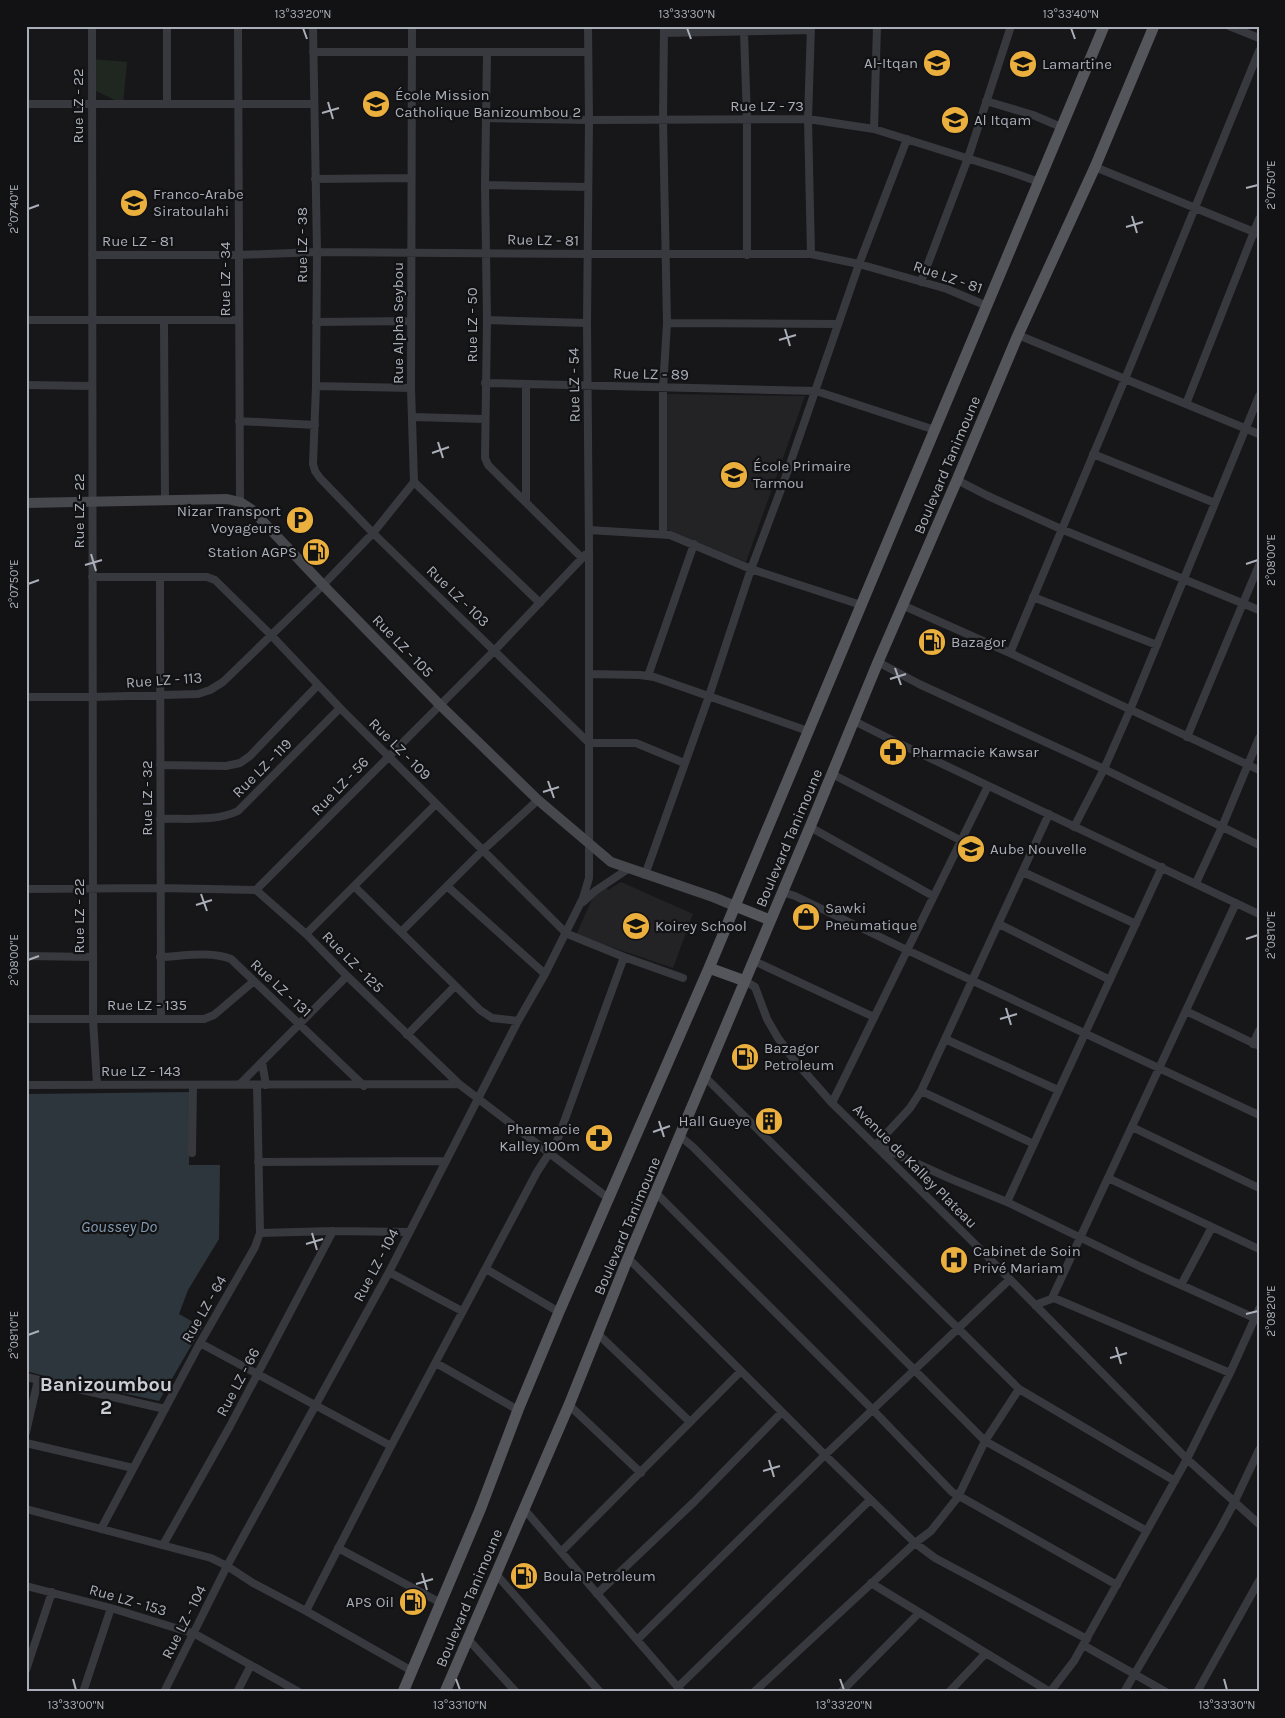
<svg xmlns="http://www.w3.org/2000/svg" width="1285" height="1718" font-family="Karla,sans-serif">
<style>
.built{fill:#232326}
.green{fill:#1f2720}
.water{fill:#2d363c}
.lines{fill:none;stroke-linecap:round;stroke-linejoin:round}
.minor{stroke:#38393e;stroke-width:8}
.secondary{stroke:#46484d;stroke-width:10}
.primary{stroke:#54565c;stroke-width:11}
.ticks{fill:none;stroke:#a9aeb8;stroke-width:2}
.labels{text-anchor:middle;stroke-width:4.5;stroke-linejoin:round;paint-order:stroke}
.poi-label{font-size:15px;fill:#a9aeb8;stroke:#121214;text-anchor:start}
.street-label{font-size:15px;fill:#a9aeb8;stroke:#121214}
.water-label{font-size:16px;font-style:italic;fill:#829bb1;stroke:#121214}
.district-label{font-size:20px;font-weight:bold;fill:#cacdd4;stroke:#121214}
.neatline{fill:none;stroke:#a9aeb8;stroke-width:2}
.ticks-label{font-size:12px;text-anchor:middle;fill:#a9aeb8}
</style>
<rect width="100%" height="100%" fill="#171719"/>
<!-- built -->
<path class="built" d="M666,394L805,396L746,562L665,529Z
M621,882L693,914L673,968L576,935L594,895L606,887L608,890Z"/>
<!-- green -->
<path class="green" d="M92,59L127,62L123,104L92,89Z"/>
<!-- water -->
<path class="water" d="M190,1092L189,1165H220L219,1239L188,1290L179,1314L202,1327L159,1401L113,1391L106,1393L26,1371V1094Z"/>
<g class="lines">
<!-- minor -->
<path class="minor" d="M92,26L93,957V1019L97,1085
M238,26L240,502
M313,26L317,252L316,386L313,464L315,471L320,478L373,533L589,743
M1229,26L1259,38
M744,32L747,119V255
M664,33L811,30
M313,52H588
M487,53L485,185L487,320L485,458L488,465L582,558
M986,101L1033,115L1061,127
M26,104H313
M167,104V26
M486,118L589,120L808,119L874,129L1008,171L1039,182
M874,129L877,26
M1095,167L1259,234
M315,179L411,178
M485,185L588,187
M811,254L808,119L811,26
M92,255H238L317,252L588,254H811L859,264L947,289L987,306
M921,282L968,158L1011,26
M26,320H238
M164,320L165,501
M487,320L587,323
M316,322L411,321
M667,323L838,324
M1018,335L1259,434
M485,383L816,391L935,430
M26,385L92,386
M316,386L411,388
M1186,404L1259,219
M412,417L485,419
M239,421L315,425
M1093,454L1215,503
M957,480L988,496L1061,529L1259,610
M414,482L540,603
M526,502V385
M589,530L670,535L751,569L861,605
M663,534V388L667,323L663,120L664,26
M92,577H207L215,580L271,635L340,708L563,930L570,935L624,957L683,978
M160,577L161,1019
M1033,597L1157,645
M902,605L1010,653L1259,770
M1010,653L1125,379L1259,51
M878,662L919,684L1104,769L1259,845
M589,674L640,675L654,677L808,731
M648,676L694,544
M26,697H93L198,694L210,690L223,682L323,585L373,533L414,482L411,388L412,26
M854,721L896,742L1259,914
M1187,737L1259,565
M589,743H636L684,763
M160,765L226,766L240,763L250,756L318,685
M832,774L960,840
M1049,814L921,1091L910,1108L876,1145L951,1179L1007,1202L1141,1267L1259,1320
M160,819C186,818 215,822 238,811L340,708
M810,827L933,896
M1074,827L1104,769L1130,710L1259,396
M1023,872L1136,924
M645,875L709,696L751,569L783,484L859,264L907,139
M1196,883L1222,827L1259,738
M354,886L480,1010L492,1018L518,1021
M447,886L545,974
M26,889L160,888L256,890L306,934L347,976L459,1084L608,1198
M256,890L494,651L585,555
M782,892L795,896L907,950L1259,1115
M583,902L595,891L628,869
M999,924L1110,980
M401,932L482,851L538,800
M306,934L436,804
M26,956L93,957
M160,957C183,956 210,951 231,959L364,1086
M754,961L874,1017
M745,981L755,987L767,1019L778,1038L795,1061L832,1103L981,1250L1187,1459L1259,1524
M1186,1011L1259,1046
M26,1019H204L214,1015L254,981
M407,1035L455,986
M945,1039L1058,1090
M1253,1044L1259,1031
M262,1062L266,1085
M705,1077L1019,1389L1175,1481
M240,1084L347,976
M26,1085L459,1084
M921,1091L1034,1144
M832,1103L988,786
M1132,1127L1259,1188
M681,1137L693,1147L985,1441L1147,1531
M192,1153L193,1085
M258,1162L446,1161
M1108,1178L1259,1249
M656,1193L872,1409L952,1492L1117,1585
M1007,1202L1162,867
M260,1233L333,1231L409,1232
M628,1258L825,1455L915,1543L935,1558L1087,1639
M486,1269L559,1312
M389,1272L462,1311
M1181,1285L1212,1227
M1052,1298L1236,903
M1035,1305L1054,1298L1230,1373
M598,1334L689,1421
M200,1343L391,1446
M436,1363L518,1410
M26,1377L165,1409
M569,1405L641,1473
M26,1432L38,1380
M26,1443L133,1468
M26,1509L211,1558L227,1566L253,1583L306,1611L412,1671
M524,1509L682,1692
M101,1529L200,1343L255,1247L260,1233L257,1085
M163,1545L230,1426L333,1231
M338,1548L441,1603
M561,1552L741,1371
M495,1573L600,1692
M871,1583L1050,1692
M26,1586L111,1608L195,1634L299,1692
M597,1594L694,1502L782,1412
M306,1611L391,1446L537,1172L557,1141L624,957
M467,1638L516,1692
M637,1640L825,1455L1009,1280
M1083,1645L1166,1692
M26,1670L52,1592
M678,1687L870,1500
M83,1692L111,1608
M164,1692L227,1566L389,1272L518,1021L545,974L583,898L589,878V549L587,323L589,120L588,26
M237,1692L251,1665
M754,1692L915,1543L931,1531L958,1497L985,1441L1019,1389
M841,1692L919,1613
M949,1692L986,1653
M1050,1692L1074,1661L1187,1459L1230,1373L1259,1309
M1124,1692L1220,1529L1234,1503L1259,1450
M1197,1692L1259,1581"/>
<!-- secondary -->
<path class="secondary" d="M26,503L227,499L240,502L251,509L323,585L440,705L538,800L611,862L713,897L735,906"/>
<!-- primary -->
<path class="primary" d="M735,906L770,920
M709,968L745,981
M403,1692L480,1510L518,1410L559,1312L709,968L1104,26
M445,1692L569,1405L628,1258L810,827L878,662L957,480L1018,335L1095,167L1154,26"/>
</g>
<!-- ticks -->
<path class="ticks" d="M303,28L307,39M687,28L691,39M1071,28L1075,39M328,102L333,119M322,113L339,108M1246,188L1258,185M28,209L39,205M1132,216L1137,233M1126,227L1143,222M785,329L790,346M779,340L796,335M438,442L443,458M432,453L449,447M91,554L96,571M1246,564L1258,560M85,565L102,560M28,584L39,580M895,668L901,685M890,679L906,674M548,781L554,798M543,792L559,787M201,894L207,911M196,905L212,900M1246,939L1258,935M28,960L39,956M1006,1008L1011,1025M1000,1019L1017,1014M659,1121L664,1137M653,1132L670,1126M312,1233L317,1250M306,1244L323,1239M1246,1314L1258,1311M28,1335L39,1331M1116,1347L1121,1364M1110,1358L1127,1353M769,1460L774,1477M763,1471L780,1466M422,1573L427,1590M416,1584L433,1579M73,1679L76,1690M456,1679L460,1690M840,1679L844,1690M1224,1679L1227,1690"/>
<!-- icons -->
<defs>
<symbol id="school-disc" viewBox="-11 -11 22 22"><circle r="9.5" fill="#eaaf3d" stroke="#121214"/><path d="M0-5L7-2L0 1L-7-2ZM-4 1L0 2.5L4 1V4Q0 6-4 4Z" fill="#111"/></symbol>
<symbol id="parking-disc" viewBox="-11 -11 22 22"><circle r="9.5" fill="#eaaf3d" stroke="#121214"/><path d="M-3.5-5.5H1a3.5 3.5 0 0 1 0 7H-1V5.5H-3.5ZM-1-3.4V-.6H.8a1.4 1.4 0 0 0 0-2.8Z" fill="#111"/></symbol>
<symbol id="fuel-disc" viewBox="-11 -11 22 22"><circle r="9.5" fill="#eaaf3d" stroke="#121214"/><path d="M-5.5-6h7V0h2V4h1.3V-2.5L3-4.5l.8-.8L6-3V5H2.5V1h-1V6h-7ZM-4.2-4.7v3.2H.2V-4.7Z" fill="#111"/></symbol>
<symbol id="pharmacy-disc" viewBox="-11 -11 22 22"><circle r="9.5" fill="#eaaf3d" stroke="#121214"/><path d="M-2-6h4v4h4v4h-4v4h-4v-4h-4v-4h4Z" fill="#111"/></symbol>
<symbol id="shop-disc" viewBox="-11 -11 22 22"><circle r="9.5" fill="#eaaf3d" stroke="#121214"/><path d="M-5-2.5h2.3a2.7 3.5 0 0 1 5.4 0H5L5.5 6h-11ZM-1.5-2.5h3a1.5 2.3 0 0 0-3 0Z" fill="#111"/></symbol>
<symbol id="building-disc" viewBox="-11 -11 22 22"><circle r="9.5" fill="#eaaf3d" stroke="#121214"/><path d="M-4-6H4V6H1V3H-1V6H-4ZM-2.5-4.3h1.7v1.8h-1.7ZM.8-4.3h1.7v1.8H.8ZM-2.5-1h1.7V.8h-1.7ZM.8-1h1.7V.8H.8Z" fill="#111"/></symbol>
<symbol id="hospital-disc" viewBox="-11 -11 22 22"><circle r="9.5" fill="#eaaf3d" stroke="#121214"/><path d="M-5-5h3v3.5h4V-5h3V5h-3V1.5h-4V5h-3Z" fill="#111"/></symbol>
</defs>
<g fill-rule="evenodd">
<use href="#school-disc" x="921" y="47" width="32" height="32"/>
<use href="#school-disc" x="1007" y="48" width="32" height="32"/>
<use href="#school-disc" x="360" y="88" width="32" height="32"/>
<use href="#school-disc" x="939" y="104" width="32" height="32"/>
<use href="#school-disc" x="118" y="187" width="32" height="32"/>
<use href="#school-disc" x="718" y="459" width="32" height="32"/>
<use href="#parking-disc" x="284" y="504" width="32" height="32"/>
<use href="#fuel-disc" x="300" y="536" width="32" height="32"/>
<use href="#fuel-disc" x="916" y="626" width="32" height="32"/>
<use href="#pharmacy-disc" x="877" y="736" width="32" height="32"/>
<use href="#school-disc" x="955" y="833" width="32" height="32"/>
<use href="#shop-disc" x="790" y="901" width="32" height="32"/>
<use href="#school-disc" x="620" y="910" width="32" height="32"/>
<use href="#fuel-disc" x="729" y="1041" width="32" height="32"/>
<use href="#building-disc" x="753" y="1105" width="32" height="32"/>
<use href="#pharmacy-disc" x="583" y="1122" width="32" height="32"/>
<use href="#hospital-disc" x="938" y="1244" width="32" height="32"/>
<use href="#fuel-disc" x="508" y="1560" width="32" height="32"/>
<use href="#fuel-disc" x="397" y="1586" width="32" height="32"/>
</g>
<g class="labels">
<!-- poi labels -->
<g class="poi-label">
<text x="918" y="68" text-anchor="end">Al-Itqan</text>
<text x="1042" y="69">Lamartine</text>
<text x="395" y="100">École Mission<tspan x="395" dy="17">Catholique Banizoumbou 2</tspan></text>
<text x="974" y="125">Al Itqam</text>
<text x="153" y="199">Franco-Arabe<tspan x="153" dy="17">Siratoulahi</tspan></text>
<text x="753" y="471">École Primaire<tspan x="753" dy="17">Tarmou</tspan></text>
<text x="281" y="516" text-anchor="end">Nizar Transport<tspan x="281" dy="17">Voyageurs</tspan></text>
<text x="297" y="557" text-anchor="end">Station AGPS</text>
<text x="951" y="647">Bazagor</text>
<text x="912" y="757">Pharmacie Kawsar</text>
<text x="990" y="854">Aube Nouvelle</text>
<text x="825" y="913">Sawki<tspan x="825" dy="17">Pneumatique</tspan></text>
<text x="655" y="931">Koirey School</text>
<text x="764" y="1053">Bazagor<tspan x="764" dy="17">Petroleum</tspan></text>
<text x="750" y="1126" text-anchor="end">Hall Gueye</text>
<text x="580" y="1134" text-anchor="end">Pharmacie<tspan x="580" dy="17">Kalley 100m</tspan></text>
<text x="973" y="1256">Cabinet de Soin<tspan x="973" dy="17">Privé Mariam</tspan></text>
<text x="543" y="1581">Boula Petroleum</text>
<text x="394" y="1607" text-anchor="end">APS Oil</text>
</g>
<!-- street labels -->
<g class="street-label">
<text transform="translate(78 106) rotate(-90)" y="5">Rue LZ - 22</text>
<text x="767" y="111">Rue LZ - 73</text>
<text transform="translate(543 240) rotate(1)" y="5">Rue LZ - 81</text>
<text x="138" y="246">Rue LZ - 81</text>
<text transform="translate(302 245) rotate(-90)" y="5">Rue LZ - 38</text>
<text transform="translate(948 277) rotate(19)" y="5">Rue LZ - 81</text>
<text transform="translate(225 279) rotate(-90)" y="5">Rue LZ - 34</text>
<text transform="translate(398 323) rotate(-90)" y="5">Rue Alpha Seybou</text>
<text transform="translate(472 325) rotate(-90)" y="5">Rue LZ - 50</text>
<text transform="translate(651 374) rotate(1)" y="5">Rue LZ - 89</text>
<text transform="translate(574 385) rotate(-91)" y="5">Rue LZ - 54</text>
<text transform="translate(947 465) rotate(-67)" y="5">Boulevard Tanimoune</text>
<text transform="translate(79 511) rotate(-90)" y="5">Rue LZ - 22</text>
<text transform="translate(458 596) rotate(44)" y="5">Rue LZ - 103</text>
<text transform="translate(403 646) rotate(46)" y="5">Rue LZ - 105</text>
<text transform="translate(164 680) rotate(-4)" y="5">Rue LZ - 113</text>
<text transform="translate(400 749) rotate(45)" y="5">Rue LZ - 109</text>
<text transform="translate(262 768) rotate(-45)" y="5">Rue LZ - 119</text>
<text transform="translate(340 786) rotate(-46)" y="5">Rue LZ - 56</text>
<text transform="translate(147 798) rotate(-90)" y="5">Rue LZ - 32</text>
<text transform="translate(789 838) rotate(-67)" y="5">Boulevard Tanimoune</text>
<text transform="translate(79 916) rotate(-90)" y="5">Rue LZ - 22</text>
<text transform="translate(353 962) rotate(45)" y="5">Rue LZ - 125</text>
<text transform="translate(281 988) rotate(43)" y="5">Rue LZ - 131</text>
<text x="147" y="1010">Rue LZ - 135</text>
<text x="141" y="1076">Rue LZ - 143</text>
<text transform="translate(915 1166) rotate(45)" y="5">Avenue de Kalley Plateau</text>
<text transform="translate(627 1226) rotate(-67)" y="5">Boulevard Tanimoune</text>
<text transform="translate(376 1265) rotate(-62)" y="5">Rue LZ - 104</text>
<text transform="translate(204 1309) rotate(-60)" y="5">Rue LZ - 64</text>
<text transform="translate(238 1382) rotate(-62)" y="5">Rue LZ - 66</text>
<text transform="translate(469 1598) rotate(-67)" y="5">Boulevard Tanimoune</text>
<text transform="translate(128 1600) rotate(16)" y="5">Rue LZ - 153</text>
<text transform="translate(184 1622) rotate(-63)" y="5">Rue LZ - 104</text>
</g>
<!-- water labels -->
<g class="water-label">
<text x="119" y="1232">Goussey Do</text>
</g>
<!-- district labels -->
<g class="district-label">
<text x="106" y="1391">Banizoumbou<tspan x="106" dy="23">2</tspan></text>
</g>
</g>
<!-- border -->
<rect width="1285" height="1718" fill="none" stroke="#121214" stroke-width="55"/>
<rect x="28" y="28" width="1230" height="1662" class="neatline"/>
<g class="ticks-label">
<text x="303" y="18">13°33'20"N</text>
<text x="687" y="18">13°33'30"N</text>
<text x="1071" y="18">13°33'40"N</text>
<text transform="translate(1271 185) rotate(-90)" y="4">2°07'50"E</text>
<text transform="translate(14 209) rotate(-90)" y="4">2°07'40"E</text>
<text transform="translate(1271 560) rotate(-90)" y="4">2°08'00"E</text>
<text transform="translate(14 584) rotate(-90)" y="4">2°07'50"E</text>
<text transform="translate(1271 935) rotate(-90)" y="4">2°08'10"E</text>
<text transform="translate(14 960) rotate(-90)" y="4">2°08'00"E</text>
<text transform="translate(1271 1311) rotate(-90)" y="4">2°08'20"E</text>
<text transform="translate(14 1335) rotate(-90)" y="4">2°08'10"E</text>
<text x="76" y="1709">13°33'00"N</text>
<text x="460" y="1709">13°33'10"N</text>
<text x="844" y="1709">13°33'20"N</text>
<text x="1227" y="1709">13°33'30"N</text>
</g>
</svg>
